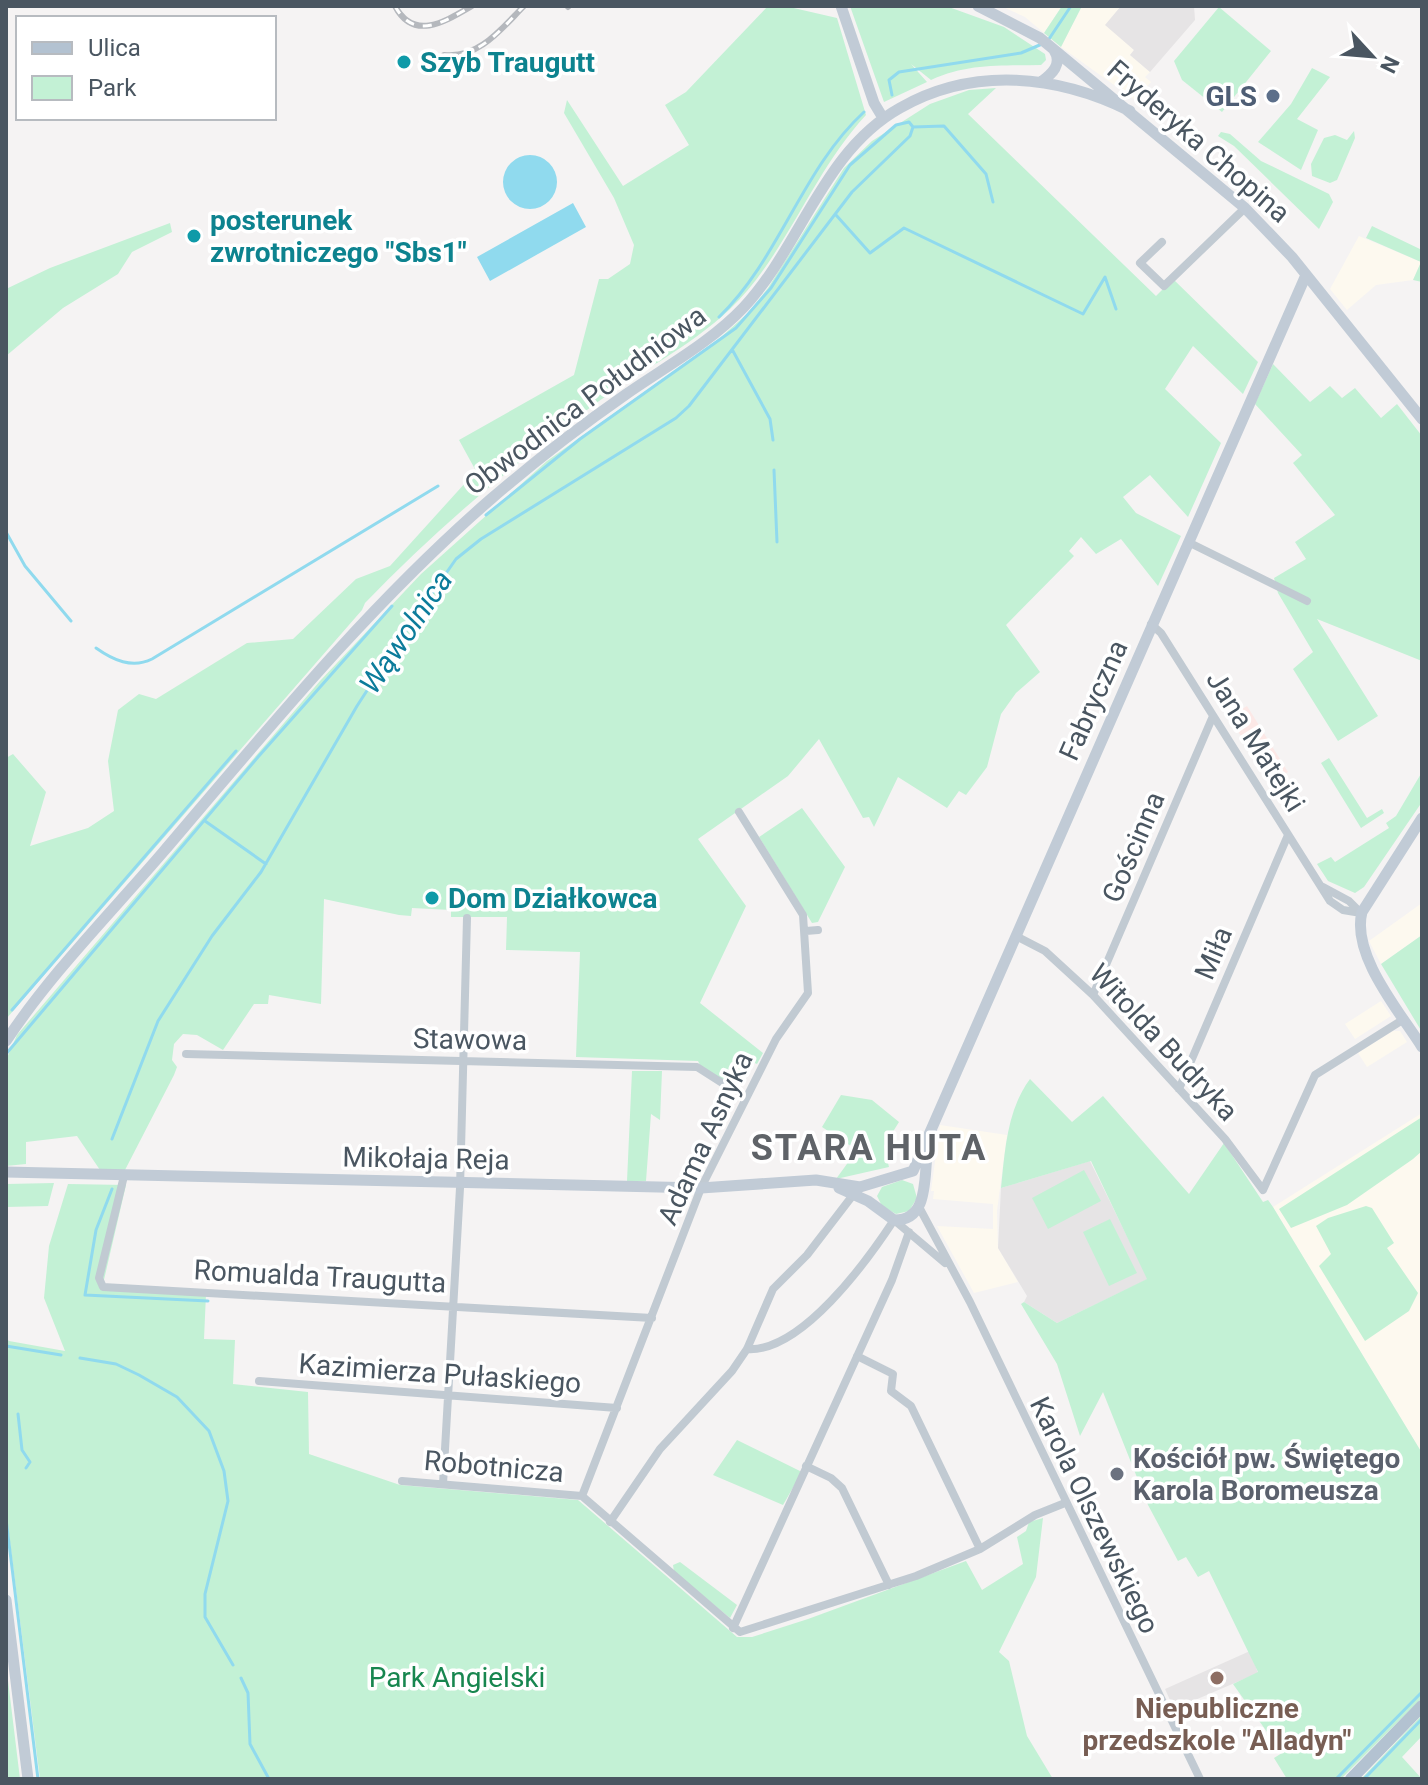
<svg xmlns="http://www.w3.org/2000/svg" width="1428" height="1785" font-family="Roboto,sans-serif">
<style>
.commercial{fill:#fdf9ef}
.education{fill:#e6e4e5}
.medical{fill:#fce8e6}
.green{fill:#c3f1d5}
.water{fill:#90daee}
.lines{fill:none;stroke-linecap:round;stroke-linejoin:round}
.stream{stroke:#90daee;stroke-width:3}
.street{stroke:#c1cad2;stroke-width:8}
.secondary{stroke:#c1cbd6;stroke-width:11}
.primary{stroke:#b3c2d1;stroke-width:12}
.rail-casing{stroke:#b5b8bd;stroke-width:6}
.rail{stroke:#fff;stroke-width:3;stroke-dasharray:9;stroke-linecap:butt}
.culture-dot{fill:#0f9aa8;stroke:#fff;stroke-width:3}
.service-dot{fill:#5c6f8a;stroke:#fff;stroke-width:3}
.worship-dot{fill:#6b7280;stroke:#fff;stroke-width:3}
.education-dot{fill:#8d6e63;stroke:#fff;stroke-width:3}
.labels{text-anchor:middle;stroke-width:7;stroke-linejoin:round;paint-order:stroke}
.culture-label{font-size:28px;font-weight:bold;fill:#0d838f;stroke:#fff;text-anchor:start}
.service-label{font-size:28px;font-weight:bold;fill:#4e5e75;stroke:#fff;text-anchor:end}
.street-label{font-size:28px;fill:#4a5661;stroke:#fff}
.worship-label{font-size:28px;font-weight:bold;fill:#5b616d;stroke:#fff;text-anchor:start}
.park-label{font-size:28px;fill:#17864f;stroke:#fff}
.education-label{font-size:28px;font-weight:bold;fill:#785e54;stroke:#fff}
.water-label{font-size:30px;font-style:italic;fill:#0c7c9b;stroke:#fff}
.district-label{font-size:36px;font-weight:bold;letter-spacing:2px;fill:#5f6368;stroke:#fff}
</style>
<rect width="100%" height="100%" fill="#f5f3f3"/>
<!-- commercial -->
<path class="commercial" d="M1001,6H1062L1044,33L1025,17Z
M1082,6H1121L1106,25L1134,50L1130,55L1150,72L1145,77L1151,82L1135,100L1061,47Z
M1359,236L1421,262L1413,280L1376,285L1347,310L1330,289Z
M1422,903V935L1381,964L1369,941Z
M1381,1001L1391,1016L1355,1039L1345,1024Z
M1393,1031H1400L1407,1042L1367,1067L1358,1053Z
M1422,1113V1453L1273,1207Z
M940,1125L1007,1135L997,1211L998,1248L1018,1282L974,1293L937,1226L993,1229V1204L933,1199L934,1191H931Z"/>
<!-- education -->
<path class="education" d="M1121,6H1194L1195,20L1150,72L1130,55L1134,50L1105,25Z
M1090,1161L1148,1279L1057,1323L1024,1302L1027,1296L998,1248L1001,1188Z
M1250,1651L1258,1673L1174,1709L1165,1689Z"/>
<!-- medical -->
<path class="medical" d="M1247,706L1288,772L1272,781L1228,717Z"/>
<!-- green -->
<path class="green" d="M768,6H785L837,18L866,115C812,173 785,257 730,309C689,348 636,373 591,407C511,466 434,531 365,603L362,610L6,1019V758L13,754L46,792L30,846L88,828L114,811L108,761L118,710L139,694L156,699L247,643L293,639L356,579L390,566L476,471L459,440L574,375L599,279H608L630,264L634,245L614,198L564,113L567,100L623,186L689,145L665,105L686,92Z
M850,6H946L1004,27L1045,54L1046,60L1041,65C1002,66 968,63 931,80L911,64L927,82L884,102Z
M1062,6H1082L1061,47L1044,33Z
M1219,7L1271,51L1222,112L1182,80L1174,61Z
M1312,68L1330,77L1297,119L1318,130L1301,170L1258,142L1291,104Z
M996,88L968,114L1156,296L1173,279L1258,362L1243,394L1193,346L1165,389L1221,443L1188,517L1150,475L1123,497L1136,513L1181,536L1158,586L1121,539L1096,554L1081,537L1069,551L1074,556L1006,625L1040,672L1016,693L1001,714L987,767L966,795L959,791L947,808L898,777L874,827L869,817L863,818L819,739L788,776L698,839L746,906L700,1003L763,1053L757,1064L750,1061L735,1089L701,1067L698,1061L576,1057L580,952L506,950L507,917H451V910L412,908L411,916L399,915L324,899L321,1004L269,995L268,1004H254L223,1050L197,1035L183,1034L174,1044L172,1060L177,1067L174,1075L125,1170H100L77,1136L26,1142V1164L6,1166V1060L17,1035L320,681L421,574L547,461L720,338L748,313L768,288L844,168L872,141L930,104L969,90Z
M1354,131L1355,138L1337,180L1330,183L1312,176L1311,164L1324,138L1335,135L1347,140Z
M1221,132L1230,134L1261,161L1329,194L1333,202L1319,229L1234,146L1218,136Z
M170,223L172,232L132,252L118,274L63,308L6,356V289L50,268Z
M1372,226L1422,250V282L1413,280L1421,262L1366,238Z
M1273,364L1310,402L1330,386L1342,398L1355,388L1381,418L1397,404L1422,436V661L1317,619L1378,716L1338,741L1293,669L1313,652L1278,593L1274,578L1306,559L1295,542L1335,515L1293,463L1302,455L1255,404Z
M1329,758L1367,818L1382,809L1384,813L1361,828L1321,763Z
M1422,772V802L1364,887L1355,893L1328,881L1317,864L1331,857L1335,862L1389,828L1386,823L1396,816Z
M802,808L845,867L818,922L812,923L759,837Z
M1422,935V1032L1381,964Z
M632,1071H662L660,1120L651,1114L646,1181H627Z
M1030,1079L1072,1122L1103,1096L1189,1194L1224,1143L1263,1202L1268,1200L1273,1207L1422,1453V1698L1341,1779H1287L1274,1758L1282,1753L1233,1684L1258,1672L1209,1571L1198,1577L1186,1557L1178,1561L1148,1505L1103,1392L1080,1436L1057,1364L1021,1304L1024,1302L1057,1323L1147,1279L1091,1161L1001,1188C1005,1150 1007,1110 1030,1079Z
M841,1095L872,1100L899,1122L884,1146L889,1167L836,1179L852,1157L851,1146L822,1127Z
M1422,1117V1151L1413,1159L1347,1205L1291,1228L1279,1209Z
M1084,1170L1101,1201L1048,1229L1032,1198Z
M902,1180L913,1184L917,1198L909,1211L896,1214L882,1206L877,1196L882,1187Z
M54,1183L48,1206L6,1207V1184Z
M68,1184L126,1185L103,1284L206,1294L204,1339L235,1340L233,1384L308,1392L309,1454L400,1485L578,1500L737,1637H752L808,1619L966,1561L982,1590L1023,1564L1017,1537L1026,1531L1029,1522L1043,1518L1036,1577L999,1652L1009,1661L1027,1736L1053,1779H40L6,1510V1338L9,1341L65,1351L44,1298L49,1246Z
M1366,1206L1372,1208L1394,1243L1387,1248L1418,1293L1409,1311L1365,1341L1319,1266L1331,1254L1316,1226L1328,1218Z
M1110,1219L1137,1273L1109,1286L1083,1232Z
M737,1440L802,1472L783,1505L713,1475Z
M680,1562L737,1605L730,1618L674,1572L673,1565Z
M6,1664L20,1779H6Z
M1422,1715V1736L1402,1757L1422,1779H1361Z"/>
<!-- water -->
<path class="water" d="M503 182a27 27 0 1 1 54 0a27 27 0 1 1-54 0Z
M573,203L586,227L490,281L477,257Z"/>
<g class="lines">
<!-- stream -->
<path class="stream" d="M1049,39L1071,6
M892,95L889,80L899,72L1021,53L1042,44
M913,127L944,126L986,174L993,202
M836,215L870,253L904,228L1083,314L1105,277L1116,309
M719,317C780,258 802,169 864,112
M733,351L770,419L773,440
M774,470L777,542
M6,532L25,566L71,621
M96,648C113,660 132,669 152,659L438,486
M205,821L266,864
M12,1010L236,751
M6,1054L258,757L392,606
M112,1139L158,1021L212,936L261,872L357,706L401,638L456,559L481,539L676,418L689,406L852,192L910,136L913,127L909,122L896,125L850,165L771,288L736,328L580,439L486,515
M112,1189L96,1230L85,1295L208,1301
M6,1346L61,1355
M80,1358L116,1364L139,1375L177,1397L209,1431L224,1471L228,1501L205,1594V1617L233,1665
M18,1414L22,1450L30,1462L26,1468
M6,1519L38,1779
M241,1678L248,1693L250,1744L269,1779
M1336,1779L1422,1692
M1364,1779L1422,1719"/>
<!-- street -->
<path class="street" d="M1162,242L1140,263L1164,286L1245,208
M1188,542L1307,601
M1151,624L1161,633L1330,901L1343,910L1361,913
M1323,887L1349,901L1361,913
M806,931L818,930
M1016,936L1045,951L1093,995L1225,1139L1263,1190L1315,1075L1404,1019
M1093,995L1213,716
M186,1054L697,1067L744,1097
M1179,1089L1288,835
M124,1176L99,1278L103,1287L652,1318
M919,1207L970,1302L1200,1779
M747,1349C801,1353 867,1261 894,1220L945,1263
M857,1356L893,1374L891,1391L911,1406L980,1549
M259,1381L617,1408
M806,1466L831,1478L842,1488L889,1585
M402,1481L582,1496
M443,1484L460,1188L467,918
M582,1496L701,1188L776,1039L808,993L803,915L739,812
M582,1496L740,1632L916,1576L980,1549L1035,1515L1065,1503
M610,1522L660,1449L732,1371L747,1349L773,1289L807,1255L853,1195
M733,1628L892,1280L909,1232"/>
<!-- secondary -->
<path class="secondary" d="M841,6L874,103L883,118
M978,6L1040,38L1245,208L1292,257L1422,419
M1041,82C1052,74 1063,64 1054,50
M1422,818L1362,912C1351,955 1400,1012 1422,1047
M6,1041C51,973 111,913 164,851C268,729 370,604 491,499C534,462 579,427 625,395C665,367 710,343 744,307C801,246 823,151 900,108C974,66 1057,75 1130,111
M6,1172L701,1188L816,1180L860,1187L913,1171L1306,275
M839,1188L868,1201L894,1220C928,1221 924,1180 927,1156
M6,1600L28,1779"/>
<!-- primary -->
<path class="primary" d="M1351,1779L1422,1706"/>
<defs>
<path id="rail" d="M395,6C414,42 446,21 472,6
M568,7L569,6
M444,55C479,59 502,28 524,6"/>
</defs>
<!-- rail casing -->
<use href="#rail" class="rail-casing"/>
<!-- rail -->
<use href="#rail" class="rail"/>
</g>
<!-- markers -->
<g class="culture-dot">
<circle cx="404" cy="62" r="8"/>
<circle cx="194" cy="236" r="8"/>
<circle cx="432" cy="898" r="8"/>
</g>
<circle class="service-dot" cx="1273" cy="96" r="8"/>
<circle class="worship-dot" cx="1117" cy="1474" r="8"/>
<circle class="education-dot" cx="1217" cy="1678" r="8"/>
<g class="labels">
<!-- culture labels -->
<g class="culture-label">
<text x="420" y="72">Szyb Traugutt</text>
<text x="210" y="230">posterunek<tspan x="210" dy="32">zwrotniczego "Sbs1"</tspan></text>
<text x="448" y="908">Dom Działkowca</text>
</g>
<!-- service labels -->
<g class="service-label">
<text x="1257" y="106">GLS</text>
</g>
<!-- street labels -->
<g class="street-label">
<text transform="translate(1199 141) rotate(41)" y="10">Fryderyka Chopina</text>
<text transform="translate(585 400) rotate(-37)" y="10">Obwodnica Południowa</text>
<text transform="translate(1093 700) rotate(-66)" y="10">Fabryczna</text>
<text transform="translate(1256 741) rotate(58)" y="10">Jana Matejki</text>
<text transform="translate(1133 847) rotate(-67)" y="10">Gościnna</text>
<text transform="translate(1213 953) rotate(-67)" y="10">Miła</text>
<text transform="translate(470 1039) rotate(1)" y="10">Stawowa</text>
<text transform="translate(1164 1042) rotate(47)" y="10">Witolda Budryka</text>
<text transform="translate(705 1138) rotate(-65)" y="10">Adama Asnyka</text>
<text transform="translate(426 1158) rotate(1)" y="10">Mikołaja Reja</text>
<text transform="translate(320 1276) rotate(3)" y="10">Romualda Traugutta</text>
<text transform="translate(440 1373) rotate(4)" y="10">Kazimierza Pułaskiego</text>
<text transform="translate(494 1466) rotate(5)" y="10">Robotnicza</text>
<text transform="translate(1095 1515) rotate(64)" y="10">Karola Olszewskiego</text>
</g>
<!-- worship labels -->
<g class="worship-label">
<text x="1133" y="1468">Kościół pw. Świętego<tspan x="1133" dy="32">Karola Boromeusza</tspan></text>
</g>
<!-- park labels -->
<g class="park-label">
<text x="457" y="1687">Park Angielski</text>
</g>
<!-- education labels -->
<g class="education-label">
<text x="1217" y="1718">Niepubliczne<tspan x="1217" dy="32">przedszkole "Alladyn"</tspan></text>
</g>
<!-- water labels -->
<g class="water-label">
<text transform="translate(406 632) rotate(-56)" y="10">Wąwolnica</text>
</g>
<!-- district labels -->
<g class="district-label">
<text x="869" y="1160">STARA HUTA</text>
</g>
</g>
<!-- border -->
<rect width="1428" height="1785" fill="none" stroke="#4a5661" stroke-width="16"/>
<!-- legend -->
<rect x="16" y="16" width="260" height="104" fill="#ffffff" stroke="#b7bbc0" stroke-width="2"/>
<rect x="32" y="42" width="40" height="12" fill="#b3c2d1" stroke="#b7bbc0" stroke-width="2"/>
<text x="88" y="56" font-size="24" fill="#4a5661">Ulica</text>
<rect x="32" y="76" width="40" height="24" fill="#c3f1d5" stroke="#b7bbc0" stroke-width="2"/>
<text x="88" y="96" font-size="24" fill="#4a5661">Park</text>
<!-- north arrow -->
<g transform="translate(1372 56) rotate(116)" stroke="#ffffff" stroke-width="6" paint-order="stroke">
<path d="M0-6L14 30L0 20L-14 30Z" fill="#4a5661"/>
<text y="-12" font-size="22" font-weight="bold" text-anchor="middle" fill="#4a5661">N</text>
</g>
</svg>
